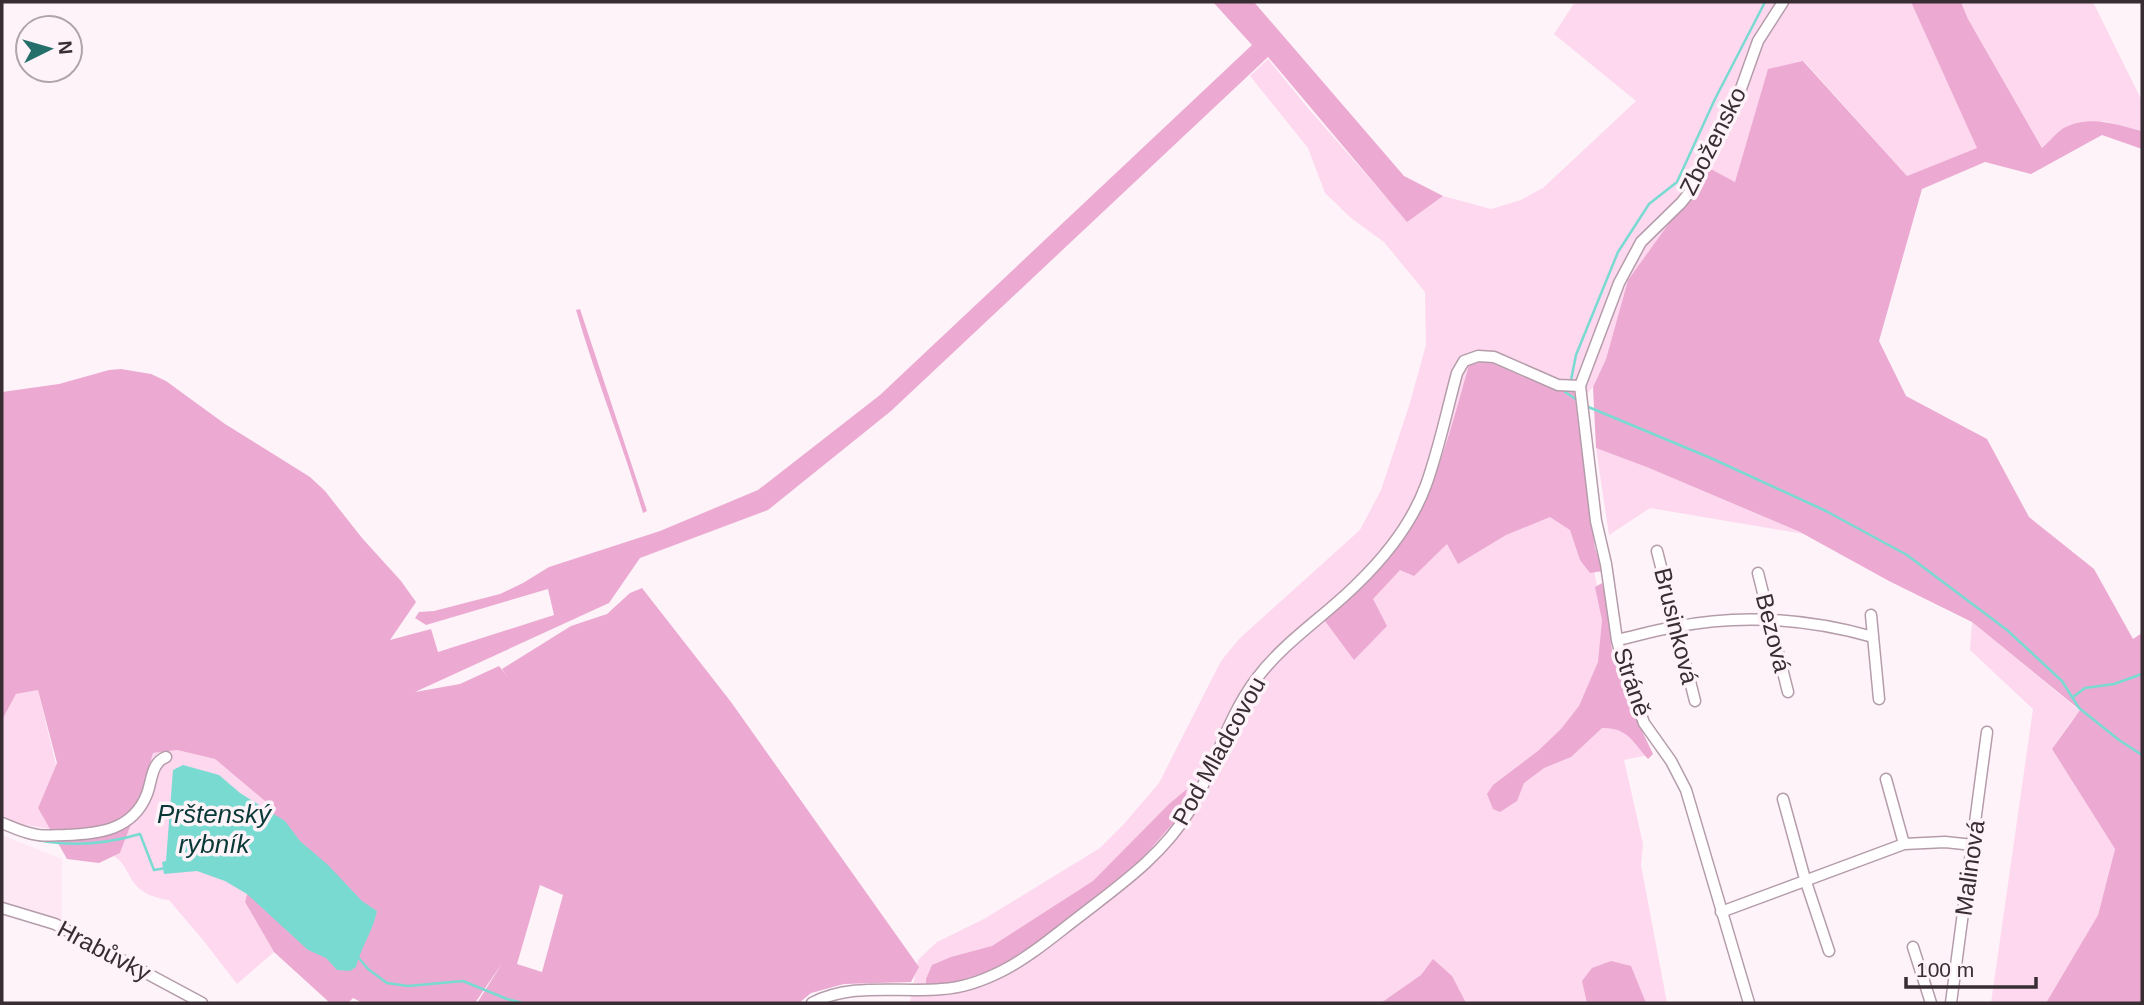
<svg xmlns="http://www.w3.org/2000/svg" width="2144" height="1005" font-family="Arial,sans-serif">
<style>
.built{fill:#fde8f4}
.green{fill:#fdd8ee}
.forest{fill:#ecaad2;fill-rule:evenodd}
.water{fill:#79dad2}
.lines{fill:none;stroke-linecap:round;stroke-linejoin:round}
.stream{stroke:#79dad2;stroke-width:2.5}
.minor-casing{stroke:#b59cab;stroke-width:13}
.minor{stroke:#fff;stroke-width:10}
.labels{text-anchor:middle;stroke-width:7;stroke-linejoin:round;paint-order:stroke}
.street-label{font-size:24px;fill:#372d33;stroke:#fef3f9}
.water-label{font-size:26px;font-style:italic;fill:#093936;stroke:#fef3f9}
</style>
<rect width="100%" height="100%" fill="#fef3f9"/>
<!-- built -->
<path class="built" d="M2,835L62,859V919L54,920L2,905Z"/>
<!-- green -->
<path class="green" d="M1575,2H1911L1978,148L1907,176L1804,61L1735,182L1709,169L1628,280L1606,359L1593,387L1573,409C1588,525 1595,650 1653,754L1624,760L1643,844L1641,865L1667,1003H892L910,1002L918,960L937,942L984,919L1100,848L1124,824L1159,783L1221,661L1240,638L1360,530L1381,490L1409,406L1426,345L1425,292L1384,242L1351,218L1325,193L1308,148L1250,76L1268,59L1307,107L1407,221L1443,196L1491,209L1521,200L1543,188L1636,101L1554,34Z
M1961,2H2093L2142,101V131L2104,121L2060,130L2043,149L1968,19Z
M1596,448L1649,468L1804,534L1650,508L1609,535Z
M1972,622L2080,711L2072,720L2052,749L2115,849L2098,915L2046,1003H1991L2033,709L1970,650Z
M38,690L56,765L38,808L50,829L20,824L2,817V720L16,694Z
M177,750L215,759L271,806L245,902L274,952L237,984L203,940L169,900C157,899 141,893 134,883C126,871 126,865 114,856L120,853L140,802L153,753Z"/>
<!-- forest -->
<path class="forest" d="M1213,2H1254L1404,176L1443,196L1407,222L1268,57L891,411L768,510L640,558L609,603L415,692L460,684L499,666L507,676L502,669L571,626L607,614L630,593L642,588L731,702L919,967L911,982L844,984L811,993L799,1003H477L503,962L475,1003H363L353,998L348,1003H330L274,952L245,902L271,806L215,759L177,750L153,753L140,801L120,853L99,863L67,859L38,808L57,763L38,690L16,694L2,720V392L59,384L109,370L121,369L151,374L166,381L225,424L310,477L325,491L362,538L401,581L416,602L390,640L431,629L438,652L554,615L548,589L426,625L415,618L419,612L434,611L500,594L523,583L549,567L660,531L758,490L880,395L1252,45ZM540,885L563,895L542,972L517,964Z
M1911,2H1961L1968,19L2042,148C2049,142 2055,134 2062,129C2088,114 2115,124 2142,131V149L2102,135L2031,174L1985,162L1922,189L1879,341L1906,396L1987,439L2029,517L2094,569L2133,639L2142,633V1003H2046L2098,915L2115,849L2052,749L2080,710L1972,622L1889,581L1800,532L1649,468L1596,448L1593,387L1606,359L1628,280L1709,168L1735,182L1768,69L1803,61L1907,176L1977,148Z
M580,309L647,511L643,513C623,445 596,379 576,310Z
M1487,361L1554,390L1574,391L1595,548L1603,571L1590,573L1580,560L1570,530L1550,517L1506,535L1458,564L1447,544L1414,576L1400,570L1373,599L1387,626L1354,660L1322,617C1341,601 1362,587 1379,569C1431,514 1449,435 1469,365Z
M1602,583L1606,598L1612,650L1632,710L1653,754L1648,759C1633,742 1627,727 1602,728L1571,757L1544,768L1524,783L1517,801L1500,812L1493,809L1487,794L1493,785L1538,751L1561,729L1579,706L1598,662L1602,620L1595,587Z
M1187,789L1181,814L1139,862L1065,925L995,969L946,985L926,986V979L932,965L951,957L992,946L1093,881L1169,804Z
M1433,959L1452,976L1466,1003H1381L1421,975Z
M1611,961L1631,966L1646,1003H1587L1582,981L1592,968Z"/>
<!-- water -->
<path class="water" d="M183,765L219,775L240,793L285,821L300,841L328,865L362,901L377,911C373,931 361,947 356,967L350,971L337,970L326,958L308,950L247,894L225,881L197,871L164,874L162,862L166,861L173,770Z"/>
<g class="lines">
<!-- stream -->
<path class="stream" d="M1571,380L1576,355L1618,252L1649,204L1677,182L1715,99L1765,2
M1565,392L1577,400
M1586,406L1713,459L1826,511L1907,555L2007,630L2062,681L2079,708L2119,740L2142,755
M2073,697L2085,688L2114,684L2142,674
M38,840C73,847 106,844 140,834L154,870L166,868
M357,956L368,969L387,983L408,986L463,981L507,999L523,1003"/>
<defs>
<path id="minor" d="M1657,551L1695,701
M1758,573L1788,692
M1871,615L1879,699
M1617,640C1636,636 1655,630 1675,627C1740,614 1809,619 1873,637
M1783,799L1805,879L1829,951
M2,823C12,827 22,832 33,834C43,837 55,835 65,835C99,834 133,830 147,794C152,781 151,763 166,757
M1904,844L1945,842L1973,845
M2,908L55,924L202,1003
M1721,912L1904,844L1886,779
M1913,947L1931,1003
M812,1003C852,982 899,993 942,989C963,988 984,980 1002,971C1031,956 1055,935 1080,916C1120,885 1163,855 1190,810C1215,768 1227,717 1257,678C1284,642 1325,616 1357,584C1386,556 1412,523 1426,485C1439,449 1447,410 1457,373L1464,361L1478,356L1494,357L1558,385L1580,386
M1749,1003L1686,790L1671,761L1644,723L1623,664L1617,640L1606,564L1596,521L1580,386L1619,283L1641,242L1681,203L1689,193L1738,97L1758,41L1783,2
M1951,1003L1987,732"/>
</defs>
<!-- minor casing -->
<use href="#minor" class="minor-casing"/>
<!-- minor -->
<use href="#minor" class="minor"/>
</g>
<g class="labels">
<!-- street labels -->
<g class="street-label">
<text transform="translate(1713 141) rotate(-63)" y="8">Zbožensko</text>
<text transform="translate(1676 626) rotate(76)" y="8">Brusinková</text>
<text transform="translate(1773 633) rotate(76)" y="8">Bezová</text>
<text transform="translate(1632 682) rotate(71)" y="8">Stráně</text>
<text transform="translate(1219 751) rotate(-61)" y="8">Pod Mladcovou</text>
<text transform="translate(1970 868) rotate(-82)" y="8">Malinová</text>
<text transform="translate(104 951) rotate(28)" y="8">Hrabůvky</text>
</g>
<!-- water labels -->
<g class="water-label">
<text x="214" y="823">Prštenský<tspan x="214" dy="30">rybník</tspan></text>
</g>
</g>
<!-- border -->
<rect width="2144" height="1005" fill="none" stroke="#372d33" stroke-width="7"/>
<!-- north arrow -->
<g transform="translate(49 49) rotate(85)"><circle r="33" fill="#fef3f9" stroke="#aea4aa" stroke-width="2"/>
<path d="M0-5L12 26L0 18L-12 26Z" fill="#256f6a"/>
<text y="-10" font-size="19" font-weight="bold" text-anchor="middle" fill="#372d33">N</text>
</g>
<!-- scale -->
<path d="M1906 977v10h130v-10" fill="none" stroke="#372d33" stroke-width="3.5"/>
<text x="1916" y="977" font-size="21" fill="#372d33" stroke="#fef3f9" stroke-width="5" paint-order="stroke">100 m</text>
</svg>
